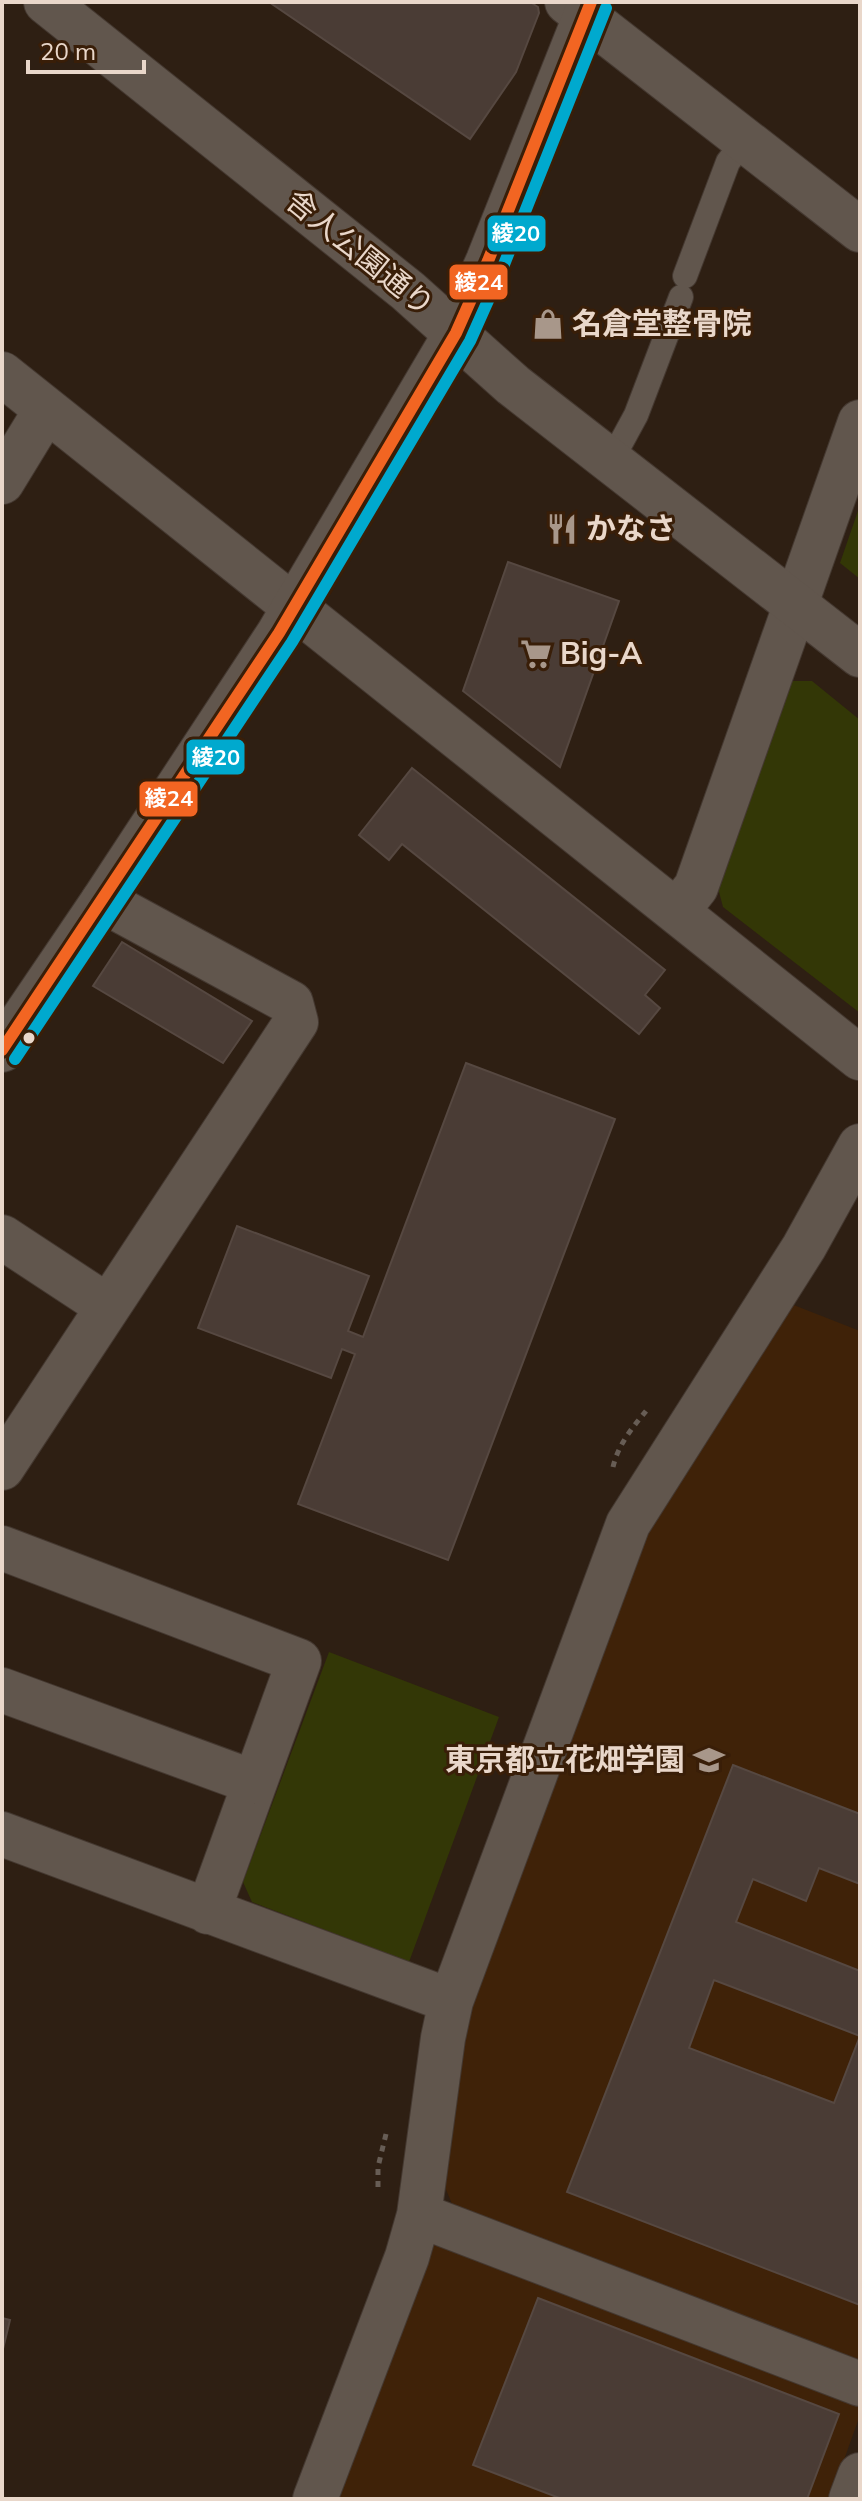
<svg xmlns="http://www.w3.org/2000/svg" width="862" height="2501" font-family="Mulish,'Noto Sans JP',sans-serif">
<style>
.built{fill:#3f2208}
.green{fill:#333706}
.building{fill:#4a3c35;stroke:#564841;stroke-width:2}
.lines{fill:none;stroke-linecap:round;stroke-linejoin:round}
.lane-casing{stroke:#443830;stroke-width:26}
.street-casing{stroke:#443830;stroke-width:46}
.secondary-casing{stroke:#443830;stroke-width:46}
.path{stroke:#675d55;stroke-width:5;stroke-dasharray:6 6;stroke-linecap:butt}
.lane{stroke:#61564d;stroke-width:24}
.street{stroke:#61564d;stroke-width:44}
.secondary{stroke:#61564d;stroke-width:44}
.bus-1-casing{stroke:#391e08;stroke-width:18}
.bus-2-casing{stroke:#391e08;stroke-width:18}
.bus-1{stroke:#f26522;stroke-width:12}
.bus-2{stroke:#00a9ce;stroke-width:12}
.bus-dot{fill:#e9d7ca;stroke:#391e08;stroke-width:3}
.labels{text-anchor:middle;stroke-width:6;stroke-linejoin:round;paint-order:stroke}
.street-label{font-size:30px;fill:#e9d7ca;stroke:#391e08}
.poi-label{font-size:30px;font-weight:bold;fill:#e9d7ca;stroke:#391e08;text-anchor:start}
.line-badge{stroke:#391e08;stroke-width:3}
.badge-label{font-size:22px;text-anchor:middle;font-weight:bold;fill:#fff}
</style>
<rect width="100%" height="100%" fill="#2e1f13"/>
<!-- built -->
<path class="built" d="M786,1302L860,1331V2415L830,2499H336L429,2253L452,2204L443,2182L469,1997L648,1523Z"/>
<!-- green -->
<path class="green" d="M860,505V579L840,563Z
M790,681H812L860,720V1013L723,907L718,888Z
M329,1652L499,1717L409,1962L252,1902L243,1882Z"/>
<!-- building -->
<path class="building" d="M269,2H530L538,7L539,13L516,72L470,139Z
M508,562L619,601L560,767L463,691Z
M412,768L665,970L645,995L660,1008L639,1034L402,844L389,860L359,835Z
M122,942L252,1021L223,1063L93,986Z
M466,1063L615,1119L448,1560L298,1504L355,1354L342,1349L331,1378L198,1328L237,1226L369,1276L348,1331L363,1337Z
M733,1765L860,1814V1884L819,1868L806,1901L753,1879L736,1922L860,1971V2036L714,1980L689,2048L834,2103L860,2036V2305L567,2192Z
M538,2298L839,2414L807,2499H562L473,2465Z
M2,2318L10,2320L2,2353Z"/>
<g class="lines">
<defs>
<path id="lane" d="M685,276L728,162L744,141
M611,461L636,415L681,297"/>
<path id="street" d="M567,2L860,230
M2,374L860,1058
M2,482L46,410
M677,911L696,887L860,422
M2,1237L107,1306
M2,1468L296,1022L291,1003L103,901
M2,1548L299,1661L208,1912
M2,1690L253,1782
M2,1834L451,2001
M419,2215L860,2384
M315,2499L407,2257L419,2215L443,2038L451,2001L628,1524L804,1247L860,1146
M851,2499L860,2475"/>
<path id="secondary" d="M46,2L408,291L513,385L860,655
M2,1050L103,901L279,633L456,333L488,261L591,2"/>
</defs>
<!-- lane casing -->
<use href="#lane" class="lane-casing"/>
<!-- street casing -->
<use href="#street" class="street-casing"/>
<!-- secondary casing -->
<use href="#secondary" class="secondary-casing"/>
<!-- path -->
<path class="path" d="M613,1467C618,1445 632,1428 646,1411
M378,2187V2167L386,2134"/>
<!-- lane -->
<use href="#lane" class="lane"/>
<!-- street -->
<use href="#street" class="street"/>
<!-- secondary -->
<use href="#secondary" class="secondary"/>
<defs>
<path id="bus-1" d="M2,1050L279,633L456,333L488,261L591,2"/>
<path id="bus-2" d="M15,1059L292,642L470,341L503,267L606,8"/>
</defs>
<!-- bus-1 casing -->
<use href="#bus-1" class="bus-1-casing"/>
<!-- bus-2 casing -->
<use href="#bus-2" class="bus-2-casing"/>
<!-- bus-1 -->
<use href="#bus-1" class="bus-1"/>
<!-- bus-2 -->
<use href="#bus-2" class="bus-2"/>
</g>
<!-- icons -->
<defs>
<symbol id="shop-bare" viewBox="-9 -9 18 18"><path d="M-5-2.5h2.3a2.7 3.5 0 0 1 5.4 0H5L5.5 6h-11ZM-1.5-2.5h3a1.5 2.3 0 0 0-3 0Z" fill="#a8978a" stroke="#391e08" stroke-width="2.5" paint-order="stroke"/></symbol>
<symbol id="restaurant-bare" viewBox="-9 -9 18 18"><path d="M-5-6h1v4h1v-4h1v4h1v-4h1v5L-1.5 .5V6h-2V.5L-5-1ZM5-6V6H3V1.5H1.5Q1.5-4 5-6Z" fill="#a8978a" stroke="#391e08" stroke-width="2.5" paint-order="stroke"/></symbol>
<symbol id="supermarket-bare" viewBox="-9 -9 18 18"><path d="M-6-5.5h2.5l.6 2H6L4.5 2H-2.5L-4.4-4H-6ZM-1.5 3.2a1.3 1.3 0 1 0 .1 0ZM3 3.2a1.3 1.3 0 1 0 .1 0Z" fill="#a8978a" stroke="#391e08" stroke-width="2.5" paint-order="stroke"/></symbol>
<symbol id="school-bare" viewBox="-9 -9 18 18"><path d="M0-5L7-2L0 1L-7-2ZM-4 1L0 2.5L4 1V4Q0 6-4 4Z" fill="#a8978a" stroke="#391e08" stroke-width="2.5" paint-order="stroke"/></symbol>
</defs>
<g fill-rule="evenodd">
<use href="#shop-bare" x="526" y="302" width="44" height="44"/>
<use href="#restaurant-bare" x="540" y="507" width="44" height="44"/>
<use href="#supermarket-bare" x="514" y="632" width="44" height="44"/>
<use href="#school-bare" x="687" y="1738" width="44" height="44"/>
</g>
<!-- markers -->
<circle class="bus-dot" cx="29" cy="1038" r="7"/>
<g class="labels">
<!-- street labels -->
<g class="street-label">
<text transform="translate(360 253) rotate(39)" y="10">舎人公園通り</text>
</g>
<!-- poi labels -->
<g class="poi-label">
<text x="572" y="334">名倉堂整骨院</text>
<text x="586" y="539">かなさ</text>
<text x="560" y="664">Big-A</text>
<text x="685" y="1770" text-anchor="end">東京都立花畑学園</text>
</g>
</g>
<g class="line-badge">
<rect x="486" y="214" width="61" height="39" rx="8" fill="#00a9ce"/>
<rect x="448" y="263" width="61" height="38" rx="8" fill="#f26522"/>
<rect x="185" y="738" width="61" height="38" rx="8" fill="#00a9ce"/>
<rect x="138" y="780" width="61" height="38" rx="8" fill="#f26522"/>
</g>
<g class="badge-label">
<text x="516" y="241">綾20</text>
<text x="479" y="290">綾24</text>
<text x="216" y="765">綾20</text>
<text x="169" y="806">綾24</text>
</g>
<!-- border -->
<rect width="862" height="2501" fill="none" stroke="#e9d7ca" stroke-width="8"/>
<!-- scale -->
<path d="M28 60v12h116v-12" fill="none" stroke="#e9d7ca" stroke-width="4"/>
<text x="40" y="60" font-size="24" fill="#e9d7ca" stroke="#391e08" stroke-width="6" paint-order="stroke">20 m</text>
</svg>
